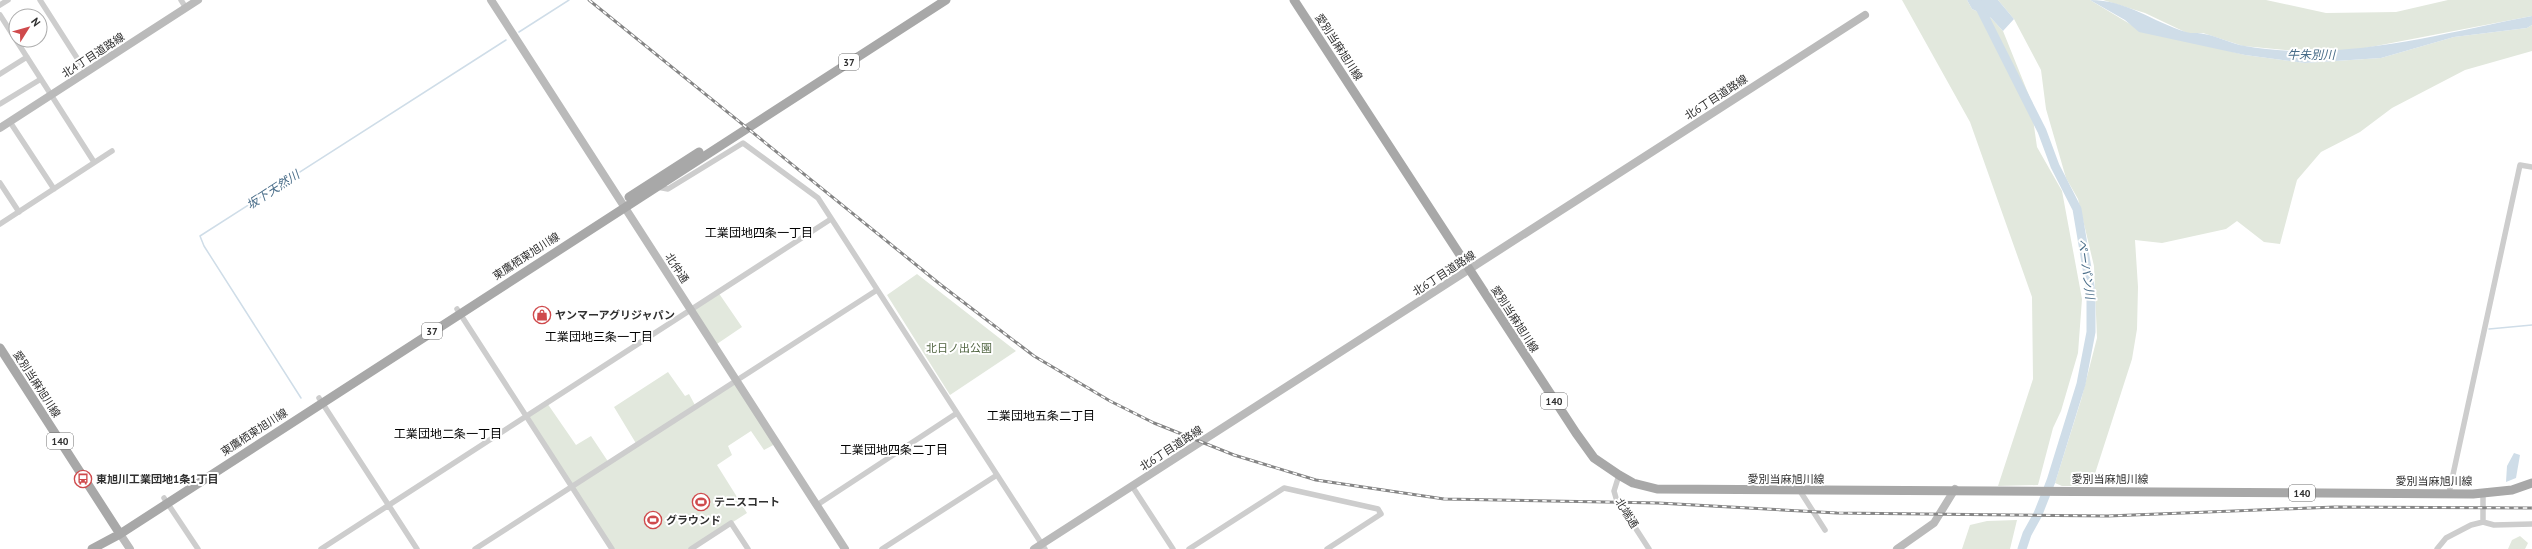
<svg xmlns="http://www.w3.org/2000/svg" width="2532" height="549" font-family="'PT Sans','Noto Sans JP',sans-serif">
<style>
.green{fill:#e2e8dd}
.water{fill:#cfdde8}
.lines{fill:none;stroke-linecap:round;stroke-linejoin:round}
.stream{stroke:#cfdde8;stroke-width:1.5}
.river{stroke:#cfdde8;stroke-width:9}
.street{stroke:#cdcdcd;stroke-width:5.5}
.secondary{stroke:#bababa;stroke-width:8}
.primary{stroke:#a8a8a8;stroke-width:9}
.rail-casing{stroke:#858585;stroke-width:3}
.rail{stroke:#fff;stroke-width:1.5;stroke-dasharray:4.5;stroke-linecap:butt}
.labels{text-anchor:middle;stroke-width:4;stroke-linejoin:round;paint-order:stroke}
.shield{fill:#fff;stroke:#6e6e6e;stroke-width:1}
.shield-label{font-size:10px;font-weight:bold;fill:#303030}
.street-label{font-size:11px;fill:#303030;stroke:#fff}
.poi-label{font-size:11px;font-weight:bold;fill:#303030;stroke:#fff;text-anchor:start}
.park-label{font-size:11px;fill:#526643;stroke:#fff}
.water-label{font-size:12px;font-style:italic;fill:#486c88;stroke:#fff}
.neighbourhood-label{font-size:12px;fill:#000;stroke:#fff}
</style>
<rect width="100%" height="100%" fill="#fff"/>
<!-- green -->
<path class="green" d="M1902,0H1967L1972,9L1991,18L2003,31L2030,98L2037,147L2062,191L2082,299L2078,353L2061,411L2053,428L2038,485L1998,486L2033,379L2032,297L1970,122Z
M1998,0H2090L2135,27L2245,55L2305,63L2381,58L2454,37L2527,28L2532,25V51L2465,70L2392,108L2360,132L2321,152L2297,180L2280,244L2264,242L2237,221L2226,229L2162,243L2135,240L2138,287L2137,329L2132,359L2091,486H2062L2055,483L2081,400L2097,338L2094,266L2078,199L2066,178L2046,109L2041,70L2014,19Z
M2103,0H2266L2326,13L2396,12L2448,0H2532V16L2355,50L2296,51L2243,46L2203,33H2187L2145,13Z
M917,274L1016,351L950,395L887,295Z
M718,292L742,327L714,346L691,310Z
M668,372L685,396L689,394L696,407L737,381L777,443L764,450L751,431L728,446L732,455L717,465L747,513L691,549H612L528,419L530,414L547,403L576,445L591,436L609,463L637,445L614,407Z
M2017,520L2010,549H1962L1970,525L1987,521Z
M2520,536L2528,543L2525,549H2508L2512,540Z"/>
<!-- water -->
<path class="water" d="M1967,0H1998L2014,19L2003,31L1991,18L1972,9Z
M2090,0C2127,0 2153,22 2186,32C2192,34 2198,32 2204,34C2218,36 2231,44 2245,46C2341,63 2438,34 2532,16V25L2527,28L2454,37L2381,58L2305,63L2245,55L2139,32L2125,20Z
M2514,453L2520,455L2516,478L2506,482L2507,466Z"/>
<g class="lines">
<!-- stream -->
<path class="stream" d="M519,32L569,0
M2489,329L2532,325
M301,398L204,246L200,236L506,40"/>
<!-- river -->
<path class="river" d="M1976,0L2042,131L2055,166L2077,209L2091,292V332L2081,384L2051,481L2038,514L2027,534L2022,549"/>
<!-- street -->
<path class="street" d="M40,0L86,72
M181,0L186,8
M0,5L8,0
M0,15L16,40
M16,40L94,162
M0,74L27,57
M0,104L41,79
M10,122L54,189
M0,183L19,212
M657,187L668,189L743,143L818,198L1045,549
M0,224L112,151
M457,309L612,549
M319,398L417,549
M1619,475L1614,491L1616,498L1649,549
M1132,486L1173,549
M1800,491L1825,530
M2449,493L2520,165L2532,167
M2483,494V522
M164,498L198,549
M817,505L957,413
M321,549L831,219
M475,549L877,290
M691,549L731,523L748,549
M882,549L997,475
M1189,549L1284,488L1378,509L1381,514L1327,549
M2437,549L2446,538L2471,525L2483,522L2494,525L2532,524"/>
<!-- secondary -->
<path class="secondary" d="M491,0L845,549
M0,128L198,0
M120,534L130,549
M1034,549L1865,15
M1897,549L1934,523L1955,489"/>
<!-- primary -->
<path class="primary" d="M1294,0L1576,433L1594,458L1619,475L1633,483L1657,489L2473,494L2512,490L2532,483
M629,197L699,152
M0,348L120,534
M92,549L120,534L946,0"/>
<defs>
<path id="rail" d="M589,0L941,285L1034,356L1110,401L1154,423L1234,455L1316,480L1444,499L1658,503L1837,513L2108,516L2335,507L2532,508"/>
</defs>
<!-- rail casing -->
<use href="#rail" class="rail-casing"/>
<!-- rail -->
<use href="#rail" class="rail"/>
</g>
<!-- icons -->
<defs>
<symbol id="shop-ring" viewBox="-11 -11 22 22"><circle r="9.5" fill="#fff" stroke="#cf4a4c" stroke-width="1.5"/><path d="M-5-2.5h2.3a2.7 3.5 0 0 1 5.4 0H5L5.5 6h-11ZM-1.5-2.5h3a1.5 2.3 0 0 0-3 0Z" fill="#cf4a4c"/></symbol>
<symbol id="bus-ring" viewBox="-11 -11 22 22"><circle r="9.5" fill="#fff" stroke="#cf4a4c" stroke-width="1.5"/><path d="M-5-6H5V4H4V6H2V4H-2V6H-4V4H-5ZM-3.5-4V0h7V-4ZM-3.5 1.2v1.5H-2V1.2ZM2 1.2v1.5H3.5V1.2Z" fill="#cf4a4c"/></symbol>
<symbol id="stadium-ring" viewBox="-11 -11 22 22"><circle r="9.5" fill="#fff" stroke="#cf4a4c" stroke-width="1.5"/><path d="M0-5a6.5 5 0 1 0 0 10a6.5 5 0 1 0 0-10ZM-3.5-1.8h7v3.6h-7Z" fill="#cf4a4c"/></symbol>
</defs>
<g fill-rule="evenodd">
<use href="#shop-ring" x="532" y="305" width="20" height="20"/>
<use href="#bus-ring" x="73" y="469" width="20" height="20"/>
<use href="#stadium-ring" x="691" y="492" width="20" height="20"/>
<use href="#stadium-ring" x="643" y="510" width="20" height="20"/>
</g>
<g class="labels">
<!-- shield labels -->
<g class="shield">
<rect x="839" y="54" width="20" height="16" rx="3"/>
<rect x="422" y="323" width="20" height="16" rx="3"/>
<rect x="1541" y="393" width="26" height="16" rx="3"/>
<rect x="47" y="433" width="26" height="16" rx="3"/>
<rect x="2289" y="485" width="26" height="16" rx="3"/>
</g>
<g class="shield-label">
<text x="849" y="66">37</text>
<text x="432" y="335">37</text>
<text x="1554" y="405">140</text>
<text x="60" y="445">140</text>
<text x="2302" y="497">140</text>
</g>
<!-- street labels -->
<g class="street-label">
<text transform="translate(1339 47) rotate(57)" y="4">愛別当麻旭川線</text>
<text transform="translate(93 55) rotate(-33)" y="4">北4丁目道路線</text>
<text transform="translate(1716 97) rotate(-33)" y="4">北6丁目道路線</text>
<text transform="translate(526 256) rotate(-33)" y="4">東鷹栖東旭川線</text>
<text transform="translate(677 268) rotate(57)" y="4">北仲通</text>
<text transform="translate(1444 273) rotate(-33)" y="4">北6丁目道路線</text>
<text transform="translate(1515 319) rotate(57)" y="4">愛別当麻旭川線</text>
<text transform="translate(37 384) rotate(57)" y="4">愛別当麻旭川線</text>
<text transform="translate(254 432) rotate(-33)" y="4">東鷹栖東旭川線</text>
<text transform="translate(1171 448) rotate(-33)" y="4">北6丁目道路線</text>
<text x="1786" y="483">愛別当麻旭川線</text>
<text x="2110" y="483">愛別当麻旭川線</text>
<text x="2434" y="485">愛別当麻旭川線</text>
<text transform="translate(1627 513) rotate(58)" y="4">北端通</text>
</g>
<!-- poi labels -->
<g class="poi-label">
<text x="555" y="319">ヤンマーアグリジャパン</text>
<text x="96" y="483">東旭川工業団地1条1丁目</text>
<text x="714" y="506">テニスコート</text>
<text x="666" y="524">グラウンド</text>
</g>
<!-- park labels -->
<g class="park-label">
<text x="959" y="352">北日ノ出公園</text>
</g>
<!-- water labels -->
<g class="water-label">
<text x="2311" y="59">牛朱別川</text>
<text transform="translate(273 190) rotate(-33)" y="4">坂下天然川</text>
<text transform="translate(2086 269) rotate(82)" y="4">ペーパン川</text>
</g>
<!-- neighbourhood labels -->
<g class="neighbourhood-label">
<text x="759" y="237">工業団地四条一丁目</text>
<text x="599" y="341">工業団地三条一丁目</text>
<text x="1041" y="420">工業団地五条二丁目</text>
<text x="448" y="438">工業団地二条一丁目</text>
<text x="894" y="454">工業団地四条二丁目</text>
</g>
</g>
<!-- north arrow -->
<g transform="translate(28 28) rotate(53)"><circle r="19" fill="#ffffff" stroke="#acacac"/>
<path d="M0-3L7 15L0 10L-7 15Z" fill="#cf4a4c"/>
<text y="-6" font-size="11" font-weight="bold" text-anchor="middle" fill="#303030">N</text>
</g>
</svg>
